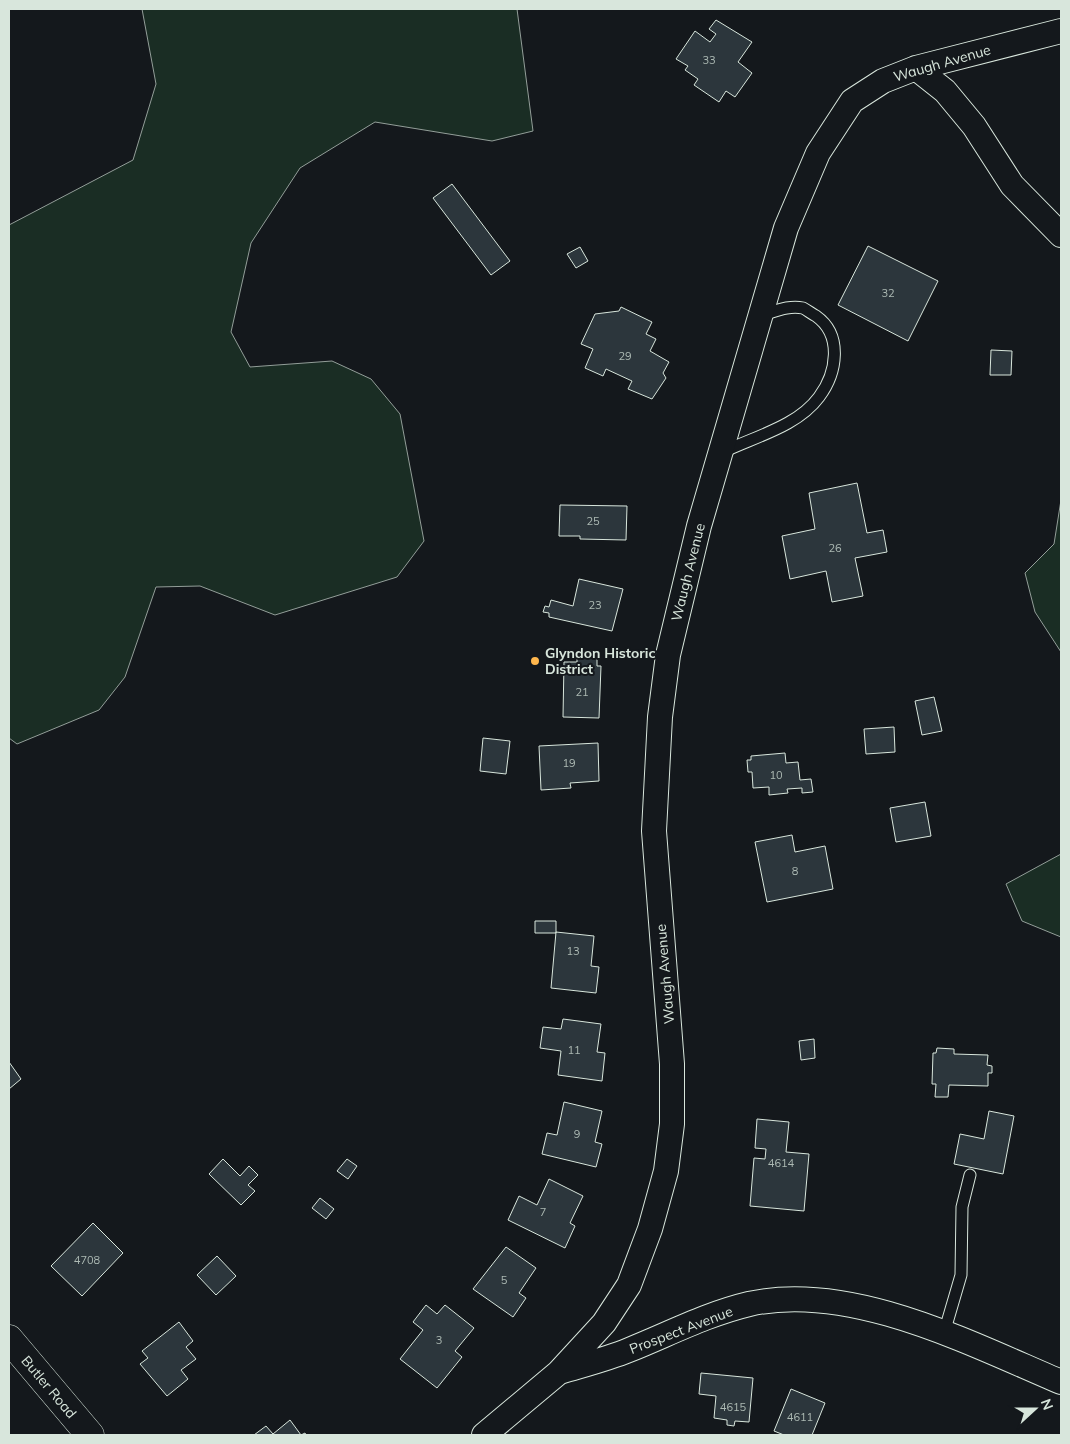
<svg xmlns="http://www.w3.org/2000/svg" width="1070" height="1444" font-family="Mulish,sans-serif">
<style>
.green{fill:#1a2d24;stroke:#939e99}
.building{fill:#2c363c;stroke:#d8e6dc}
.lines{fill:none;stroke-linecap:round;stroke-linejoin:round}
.service-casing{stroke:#d8e6dc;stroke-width:13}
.minor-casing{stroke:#d8e6dc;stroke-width:26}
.secondary-casing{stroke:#d8e6dc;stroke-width:29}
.service{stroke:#14181c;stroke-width:11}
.minor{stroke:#14181c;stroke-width:24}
.secondary{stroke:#14181c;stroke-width:28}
.poi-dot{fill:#ffb74d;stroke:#14181c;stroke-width:2}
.labels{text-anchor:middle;stroke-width:4;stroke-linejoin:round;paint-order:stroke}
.number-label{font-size:11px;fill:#adbab4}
.street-label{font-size:14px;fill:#d8e6dc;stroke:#14181c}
.poi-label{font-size:14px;font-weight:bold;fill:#d8e6dc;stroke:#14181c;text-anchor:start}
</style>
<rect width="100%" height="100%" fill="#14181c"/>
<!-- green -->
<path class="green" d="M142,9H517L533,131L492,141L375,122L300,168L251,243L231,332L250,367L332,361L371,379L400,414L424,541L397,577L275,615L200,586L156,587L125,677L99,710L17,744L9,738V225L133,160L156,84Z
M1061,500V652L1035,612L1025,573L1054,544Z
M1061,854V937L1022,921L1006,884Z"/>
<!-- building -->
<path class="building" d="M716,20L752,42L738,62L752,73L735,97L726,91L719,102L694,85L698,79L685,70L688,66L676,59L695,31L710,42L716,34L709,29Z
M452,184L510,261L491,275L433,198Z
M868,246L938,281L908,341L838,305Z
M580,247L588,261L576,268L567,254Z
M621,307L652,322L646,334L656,339L650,351L669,362L663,373L666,378L652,399L628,389L632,381L606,369L603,376L585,368L593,349L581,344L595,314L619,311Z
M991,350L1012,351L1011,375H990Z
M857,483L867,533L883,530L887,552L855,558L863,596L832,602L826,571L790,579L782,536L815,529L809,493Z
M560,505L627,506L626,540L580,539V536H559Z
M579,579L623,589L612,631L549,617V613L543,612L545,606L549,607L551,600L573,606Z
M577,653L597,654V666H601L599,718L563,717L564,662H577Z
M934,697L942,731L922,735L915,701Z
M894,727L895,752L866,754L864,729Z
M483,738L510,741L506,774L480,771Z
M598,743L599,781L570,783L571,788L541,790L539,746Z
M785,753L786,763L798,762L800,780L811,779L813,792L802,793V788L787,789L788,793L769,795V787L753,788L752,772H748L747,760H751V756Z
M925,802L931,836L896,842L890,808Z
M792,835L795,852L825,846L833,889L767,902L755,842Z
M535,921H556V933H535Z
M556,932L594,936L591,966L599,967L596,993L551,988Z
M563,1019L601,1024L597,1052L605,1053L602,1081L558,1075L561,1051L540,1048L543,1027L561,1029Z
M814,1039L815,1058L801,1060L799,1041Z
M937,1048L954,1049V1054L988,1055L987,1065L992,1066V1073H988V1086L949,1085L948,1097H935L936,1084H932L933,1053H936Z
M9,1062L21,1079L9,1089Z
M564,1102L602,1111L595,1142L602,1144L596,1167L542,1154L547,1133L557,1135Z
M989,1111L1014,1116L1003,1174L954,1164L960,1134L984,1139Z
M757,1119L789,1122L786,1152L809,1154L804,1211L750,1206L754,1158L765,1159L766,1149L755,1148Z
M223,1159L240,1176L249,1166L258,1175L248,1185L255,1191L241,1205L209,1174Z
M347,1159L357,1166L348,1179L337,1171Z
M549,1179L583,1196L570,1223L575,1226L565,1248L508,1220L519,1196L537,1205Z
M320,1198L334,1209L326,1219L312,1208Z
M93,1223L123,1253L82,1296L51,1266Z
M506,1247L536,1268L519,1293L526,1298L513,1317L473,1289Z
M217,1256L236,1276L216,1295L197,1275Z
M426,1305L437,1314L445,1305L474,1328L455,1351L462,1357L437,1388L400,1359L423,1330L413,1322Z
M179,1322L193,1341L186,1347L196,1359L181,1370L188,1379L167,1396L140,1364L148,1358L142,1351Z
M701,1373L753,1378L749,1422L735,1421L734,1426L727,1425V1420L714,1418L716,1396L699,1394Z
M791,1389L825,1403L812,1435H784L774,1431Z
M290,1420L301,1435L305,1433L306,1435H254L266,1426L273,1434Z"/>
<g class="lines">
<defs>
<path id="service" d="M721,453C753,437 797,427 819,397C837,373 843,335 816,316C812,314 807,310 803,308C789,305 776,311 762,315
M944,1333L961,1275L962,1207L970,1175"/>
<path id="minor" d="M916,68L945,91L974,126L1012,185L1061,235
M560,1372C583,1365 607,1359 629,1350C669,1334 707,1314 749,1304C850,1281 971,1344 1061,1382
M484,1435L558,1373L604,1323L629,1285L650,1229L666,1171L672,1124V1064L654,831L660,717L668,655L699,526L786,228L818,153L852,101L883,81L916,68L1061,31"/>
<path id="secondary" d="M9,1339L90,1435"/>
</defs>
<!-- service casing -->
<use href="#service" class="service-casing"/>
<!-- minor casing -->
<use href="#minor" class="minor-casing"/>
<!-- secondary casing -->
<use href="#secondary" class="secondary-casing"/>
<!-- service -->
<use href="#service" class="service"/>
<!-- minor -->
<use href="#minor" class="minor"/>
<!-- secondary -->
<use href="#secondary" class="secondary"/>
</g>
<!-- markers -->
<circle class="poi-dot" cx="535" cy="661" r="5"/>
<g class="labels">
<!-- number labels -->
<g class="number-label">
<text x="709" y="64">33</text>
<text x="888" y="297">32</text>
<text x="625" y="360">29</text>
<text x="593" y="525">25</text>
<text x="835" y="552">26</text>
<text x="595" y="609">23</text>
<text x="582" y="696">21</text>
<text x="569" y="767">19</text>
<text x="776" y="779">10</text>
<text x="795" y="875">8</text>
<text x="573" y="955">13</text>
<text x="574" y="1054">11</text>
<text x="577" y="1138">9</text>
<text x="781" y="1167">4614</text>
<text x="543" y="1216">7</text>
<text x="87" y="1264">4708</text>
<text x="504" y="1284">5</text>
<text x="439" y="1344">3</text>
<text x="733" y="1411">4615</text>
<text x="800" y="1421">4611</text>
</g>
<!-- street labels -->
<g class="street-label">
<text transform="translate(942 63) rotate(-16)" y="5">Waugh Avenue</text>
<text transform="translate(688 572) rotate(-76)" y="5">Waugh Avenue</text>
<text transform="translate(665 974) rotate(-95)" y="5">Waugh Avenue</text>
<text transform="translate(681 1330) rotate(-21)" y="5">Prospect Avenue</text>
<text transform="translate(49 1387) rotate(50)" y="5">Butler Road</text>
</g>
<!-- poi labels -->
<g class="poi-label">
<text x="545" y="658">Glyndon Historic<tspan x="545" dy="16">District</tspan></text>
</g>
</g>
<!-- border -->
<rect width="1070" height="1444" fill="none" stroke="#d8e6dc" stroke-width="20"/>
<!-- north arrow -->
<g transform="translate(1035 1409) rotate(69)" stroke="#14181c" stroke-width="4" paint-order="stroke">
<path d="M0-4L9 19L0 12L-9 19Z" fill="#d8e6dc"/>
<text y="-8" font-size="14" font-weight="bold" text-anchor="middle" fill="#d8e6dc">N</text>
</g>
</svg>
